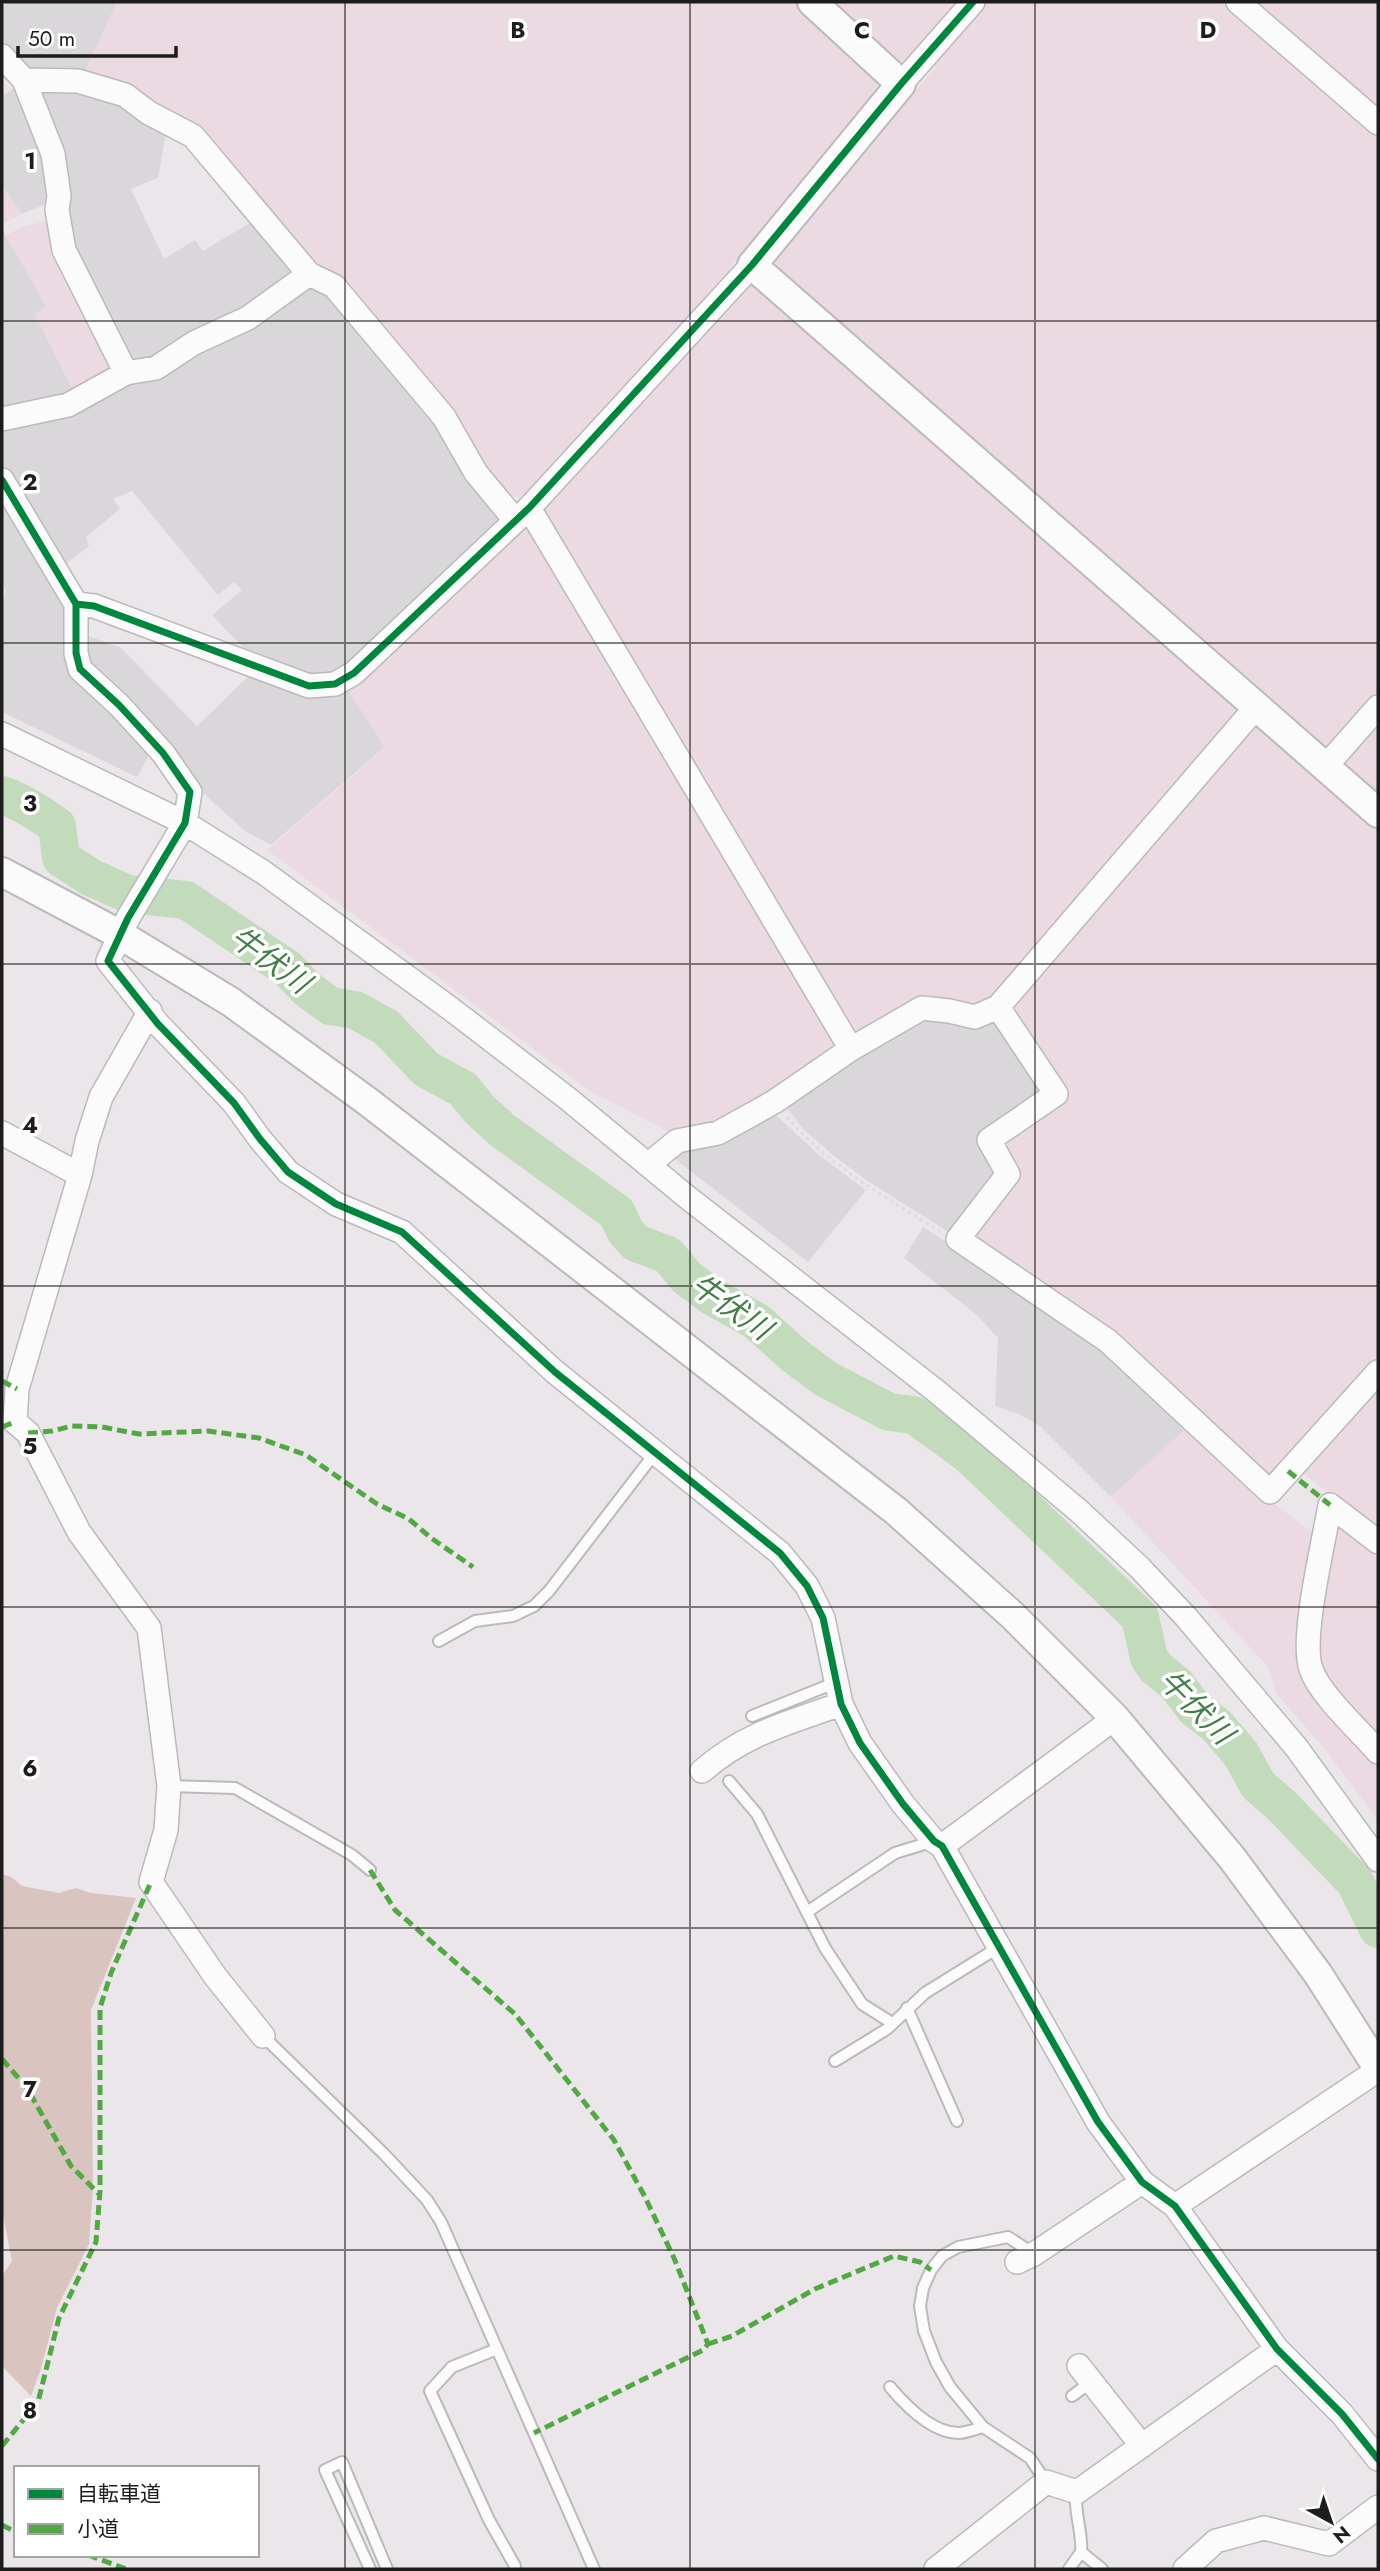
<svg xmlns="http://www.w3.org/2000/svg" width="1380" height="2571" font-family="Jost,'Noto Sans JP',sans-serif">
<style>
.residential{fill:#dad7da}
.farmland{fill:#ebdae1}
.forest{fill:#d9c4bf}
.lines{fill:none;stroke-linecap:round;stroke-linejoin:round}
.river{stroke:#c2dcbb;stroke-width:38}
.service-casing{stroke:#bbb9bb;stroke-width:14}
.minor-casing{stroke:#bbb9bb;stroke-width:26}
.tertiary-casing{stroke:#bbb9bb;stroke-width:32}
.path{stroke:#e4d9e9;stroke-width:3.5;stroke-dasharray:3.5 3.5;stroke-linecap:butt}
.service{stroke:#fcfbfc;stroke-width:10}
.minor{stroke:#fcfbfc;stroke-width:23}
.tertiary{stroke:#fcfbfc;stroke-width:28}
.quiet{stroke:#52a943;stroke-width:5;stroke-dasharray:10 5;stroke-linecap:butt}
.cycleway-casing{stroke:#fff;stroke-width:11}
.cycleway{stroke:#00873e;stroke-width:7}
.grid{fill:none;stroke:#1d1d1d;stroke-width:2;stroke-opacity:0.55}
.labels{text-anchor:middle;stroke-width:7;stroke-linejoin:round;paint-order:stroke}
.water-label{font-size:30px;font-style:italic;fill:#418047;stroke:#fff}
.grid-label{font-size:23px;text-anchor:middle;font-weight:bold;fill:#1d1d1d;stroke:#fff;stroke-width:7;stroke-linejoin:round;paint-order:stroke}
</style>
<rect width="100%" height="100%" fill="#ebe6ea"/>
<!-- residential -->
<path class="residential" d="M9,2H117L84,74L26,73L2,38V8Z
M13,88L46,164L51,202L22,214L2,185V97Z
M81,88L123,102L137,119L166,132L158,178L131,189L164,259L195,240L203,251L253,221L298,274L237,317L136,367L126,360L83,275L67,228L36,90Z
M2,229L47,307L35,314L75,394L2,412Z
M308,284L332,295L429,411L502,516L374,644L336,674L313,680L254,659L212,615L242,590L234,582L218,595L132,491L113,499L120,509L86,537L89,546L62,567L2,467V423L60,414Z
M2,490L66,603L69,657L151,751L137,777L2,712V606L6,591L2,583Z
M83,634L121,648L197,726L254,671L347,688L385,747L271,845L245,831L190,781L89,669Z
M939,1016L979,1026L995,1022L1044,1089L1002,1172L950,1233L869,1182L834,1156L804,1130L788,1109L790,1102L918,1021Z
M775,1114L819,1155L866,1190L808,1262L675,1159L680,1154Z
M923,1227L1066,1319L1112,1354L1188,1427L1111,1497L1040,1426L1019,1414L995,1406L998,1338L977,1315L904,1258Z"/>
<!-- farmland -->
<path class="farmland" d="M117,2H797L875,74L879,97L730,267L729,279L521,499L504,492L348,284L314,264L150,101L115,79L84,74Z
M829,2H964L903,67Z
M982,2H1221L1378,137V694L1335,744L1320,748L777,269L775,254L935,68V57Z
M1253,2H1378V110Z
M2,185L22,214L2,224Z
M51,220L113,369L75,394L35,314L46,306L6,235L25,226Z
M749,278L1233,700L1236,719L999,992L982,1003L966,1005L858,1037L850,1033L543,517L545,503Z
M531,526L838,1044L743,1110L707,1127L685,1132L678,1128L670,1132L591,1092L267,850L385,748L347,688L518,530Z
M1378,719V797L1344,768L1340,761Z
M1259,724L1378,829V1356L1269,1476L977,1242L973,1231L1016,1177L1003,1144L1007,1137L1069,1095L1010,1008L1250,728Z
M1378,1388V1531L1304,1474L1305,1468Z
M1188,1427L1254,1489L1316,1535L1302,1652L1378,1760V1820L1323,1747L1276,1693L1269,1668L1111,1497Z
M1334,1518L1378,1551V1744L1318,1673L1314,1655Z"/>
<!-- forest -->
<path class="forest" d="M2,1874L11,1877L22,1886L59,1893L76,1888L91,1893L136,1898L91,2010L93,2186L89,2244L57,2308L40,2372L31,2396L2,2366V2276L12,2261L2,2210Z"/>
<g class="lines">
<!-- river -->
<path class="river" d="M2,795C22,802 39,813 57,826L61,858L90,877L128,894L186,900L287,968L306,988L330,1006L355,1010L386,1027L426,1069L463,1089L480,1110L502,1130L617,1213L625,1231L636,1243L668,1255L687,1278L713,1297L756,1321L795,1356L826,1379L889,1412L914,1415L969,1455L1140,1617L1149,1658L1156,1668L1176,1684L1195,1709L1216,1725L1241,1754L1258,1785L1281,1805L1355,1882L1378,1929"/>
<defs>
<path id="service" d="M439,1641L475,1621L513,1616L534,1606L549,1591L655,1453
M752,1716L837,1682
M729,1781L757,1814L825,1948L862,2004L892,2023
M169,1786L235,1788L352,1855L370,1870
M807,1912L895,1853L934,1841
M907,2008L957,2121
M263,2036L384,2154L427,2200L441,2222L594,2569
M835,2061L887,2029L925,1993L999,1947
M1034,2254L1008,2237L958,2247L942,2256L931,2270L923,2288L920,2306L924,2331L936,2362L950,2387L983,2427L1030,2458L1046,2482
M497,2349L452,2367L430,2391L489,2520L515,2566L514,2569
M890,2387C906,2406 933,2434 960,2433C967,2432 976,2429 983,2427
M1072,2396L1091,2382
M1077,2492C1073,2511 1083,2532 1081,2552L1102,2569
M370,2569L325,2470L342,2462L387,2569
M1069,2569L1081,2552"/>
<path id="minor" d="M1238,2L1378,123
M2,56L24,80L78,81L125,95L149,113L193,136L309,274L334,286L444,417L476,473L515,520
M24,80L53,154L59,196L57,210L64,250L126,373
M901,84L973,2
M2,419L68,405L126,373L156,368L194,343L248,318L309,274
M2,480L76,604V653L80,669L119,705L163,753L190,792L185,823L128,918L108,961L158,1024L234,1103L260,1139L288,1172L336,1204L402,1232L555,1372L780,1553L807,1586L823,1618L841,1704L860,1743L903,1804L934,1841L942,1846L1098,2122L1142,2182L1175,2206L1277,2349L1342,2414L1378,2459
M529,508L851,1049
M76,604L94,606L309,686L335,684L354,673L529,508L752,265
M2,734L185,823L263,872L451,1009L567,1098L687,1197L936,1391L1079,1511L1140,1568L1186,1617L1296,1747L1378,1860
M1325,767L1378,707
M998,1007L1056,1094L989,1140L1008,1174L958,1239L1108,1341L1270,1492L1378,1372
M150,1011L101,1097L87,1141L80,1175L17,1389L15,1422L28,1433L79,1532L149,1628L169,1786L166,1830L151,1882L215,1976L263,2036
M2,1133L80,1175
M649,1164L677,1141L718,1133L774,1102L851,1049L922,1008L949,1011L975,1017L998,1007L1257,706
M1378,1542L1330,1505C1324,1541 1300,1639 1311,1669C1319,1694 1360,1731 1378,1752
M702,1771C746,1733 788,1723 841,1704
M942,1846L1115,1718
M1175,2206L1378,2070
M1017,2262L1034,2254L1142,2182
M1079,2366L1142,2446
M936,2569L1046,2482L1077,2492L1277,2349
M1185,2569L1216,2541L1264,2528L1329,2544L1378,2507"/>
<path id="tertiary" d="M812,2L901,84L752,265L1378,813
M2,872L119,934L231,1002L367,1101L896,1511L1012,1615L1115,1718L1232,1858L1318,1974L1378,2068"/>
</defs>
<!-- service casing -->
<use href="#service" class="service-casing"/>
<!-- minor casing -->
<use href="#minor" class="minor-casing"/>
<!-- tertiary casing -->
<use href="#tertiary" class="tertiary-casing"/>
<!-- path -->
<path class="path" d="M787,1117C829,1166 885,1197 940,1231"/>
<!-- service -->
<use href="#service" class="service"/>
<!-- minor -->
<use href="#minor" class="minor"/>
<!-- tertiary -->
<use href="#tertiary" class="tertiary"/>
<!-- quiet -->
<path class="quiet" d="M2,1381L17,1389
M2,1427L15,1422
M28,1433L52,1431L72,1426L102,1427L139,1434L208,1431L259,1438L306,1455L377,1504L409,1519L431,1538L473,1567
M1288,1471L1330,1505
M370,1870L395,1910L515,2014L614,2140L645,2197L674,2258L708,2344L703,2350L534,2433
M2,2059L27,2088L71,2166L100,2195
M708,2344L732,2336L815,2289L894,2256L920,2262L931,2270
M2,2446L38,2402L59,2318L96,2242L100,2191V2008L111,1973L151,1882
M2,2525L16,2532
M88,2555L126,2569"/>
<defs>
<path id="cycleway" d="M2,480L76,604V653L80,669L119,705L163,753L190,792L185,823L128,918L108,961L158,1024L234,1103L260,1139L288,1172L336,1204L402,1232L555,1372L780,1553L807,1586L823,1618L841,1704L860,1743L903,1804L934,1841L942,1846L1098,2122L1142,2182L1175,2206L1277,2349L1342,2414L1378,2459
M76,604L94,606L309,686L335,684L354,673L529,508L752,265L901,84L973,2"/>
</defs>
<!-- cycleway casing -->
<use href="#cycleway" class="cycleway-casing"/>
<!-- cycleway -->
<use href="#cycleway" class="cycleway"/>
</g>
<!-- grid -->
<path class="grid" d="M345,2V2569M690,2V2569M1035,2V2569M2,321H1378M2,643H1378M2,964H1378M2,1286H1378M2,1607H1378M2,1928H1378M2,2250H1378"/>
<g class="labels">
<!-- water labels -->
<g class="water-label">
<text transform="translate(270 960) rotate(36)" y="10">牛伏川</text>
<text transform="translate(731 1307) rotate(35)" y="10">牛伏川</text>
<text transform="translate(1196 1707) rotate(45)" y="10">牛伏川</text>
</g>
</g>
<g class="grid-label">
<text x="518" y="38">B</text>
<text x="862" y="38">C</text>
<text x="1208" y="38">D</text>
<text x="30" y="169">1</text>
<text x="30" y="490">2</text>
<text x="30" y="811">3</text>
<text x="30" y="1133">4</text>
<text x="30" y="1454">5</text>
<text x="30" y="1776">6</text>
<text x="30" y="2097">7</text>
<text x="30" y="2418">8</text>
</g>
<!-- border -->
<rect width="1380" height="2571" fill="none" stroke="#1d1d1d" stroke-width="7"/>
<!-- legend -->
<rect x="14" y="2466" width="245" height="91" fill="#ffffff" stroke="#a5a5a5" stroke-width="2"/>
<rect x="28" y="2489" width="35" height="10" fill="#00873e" stroke="#a5a5a5" stroke-width="2"/>
<text x="77" y="2501" font-size="21" fill="#1d1d1d">自転車道</text>
<rect x="28" y="2524" width="35" height="10" fill="#52a943" stroke="#a5a5a5" stroke-width="2"/>
<text x="77" y="2536" font-size="21" fill="#1d1d1d">小道</text>
<!-- north arrow -->
<g transform="translate(1331 2522) rotate(140)" stroke="#ffffff" stroke-width="5" paint-order="stroke">
<path d="M0-5L12 26L0 18L-12 26Z" fill="#1d1d1d"/>
<text y="-10" font-size="19" font-weight="bold" text-anchor="middle" fill="#1d1d1d">N</text>
</g>
<!-- scale -->
<path d="M18 46v10h158v-10" fill="none" stroke="#1d1d1d" stroke-width="3.5"/>
<text x="28" y="46" font-size="21" fill="#1d1d1d" stroke="#ffffff" stroke-width="5" paint-order="stroke">50 m</text>
</svg>
